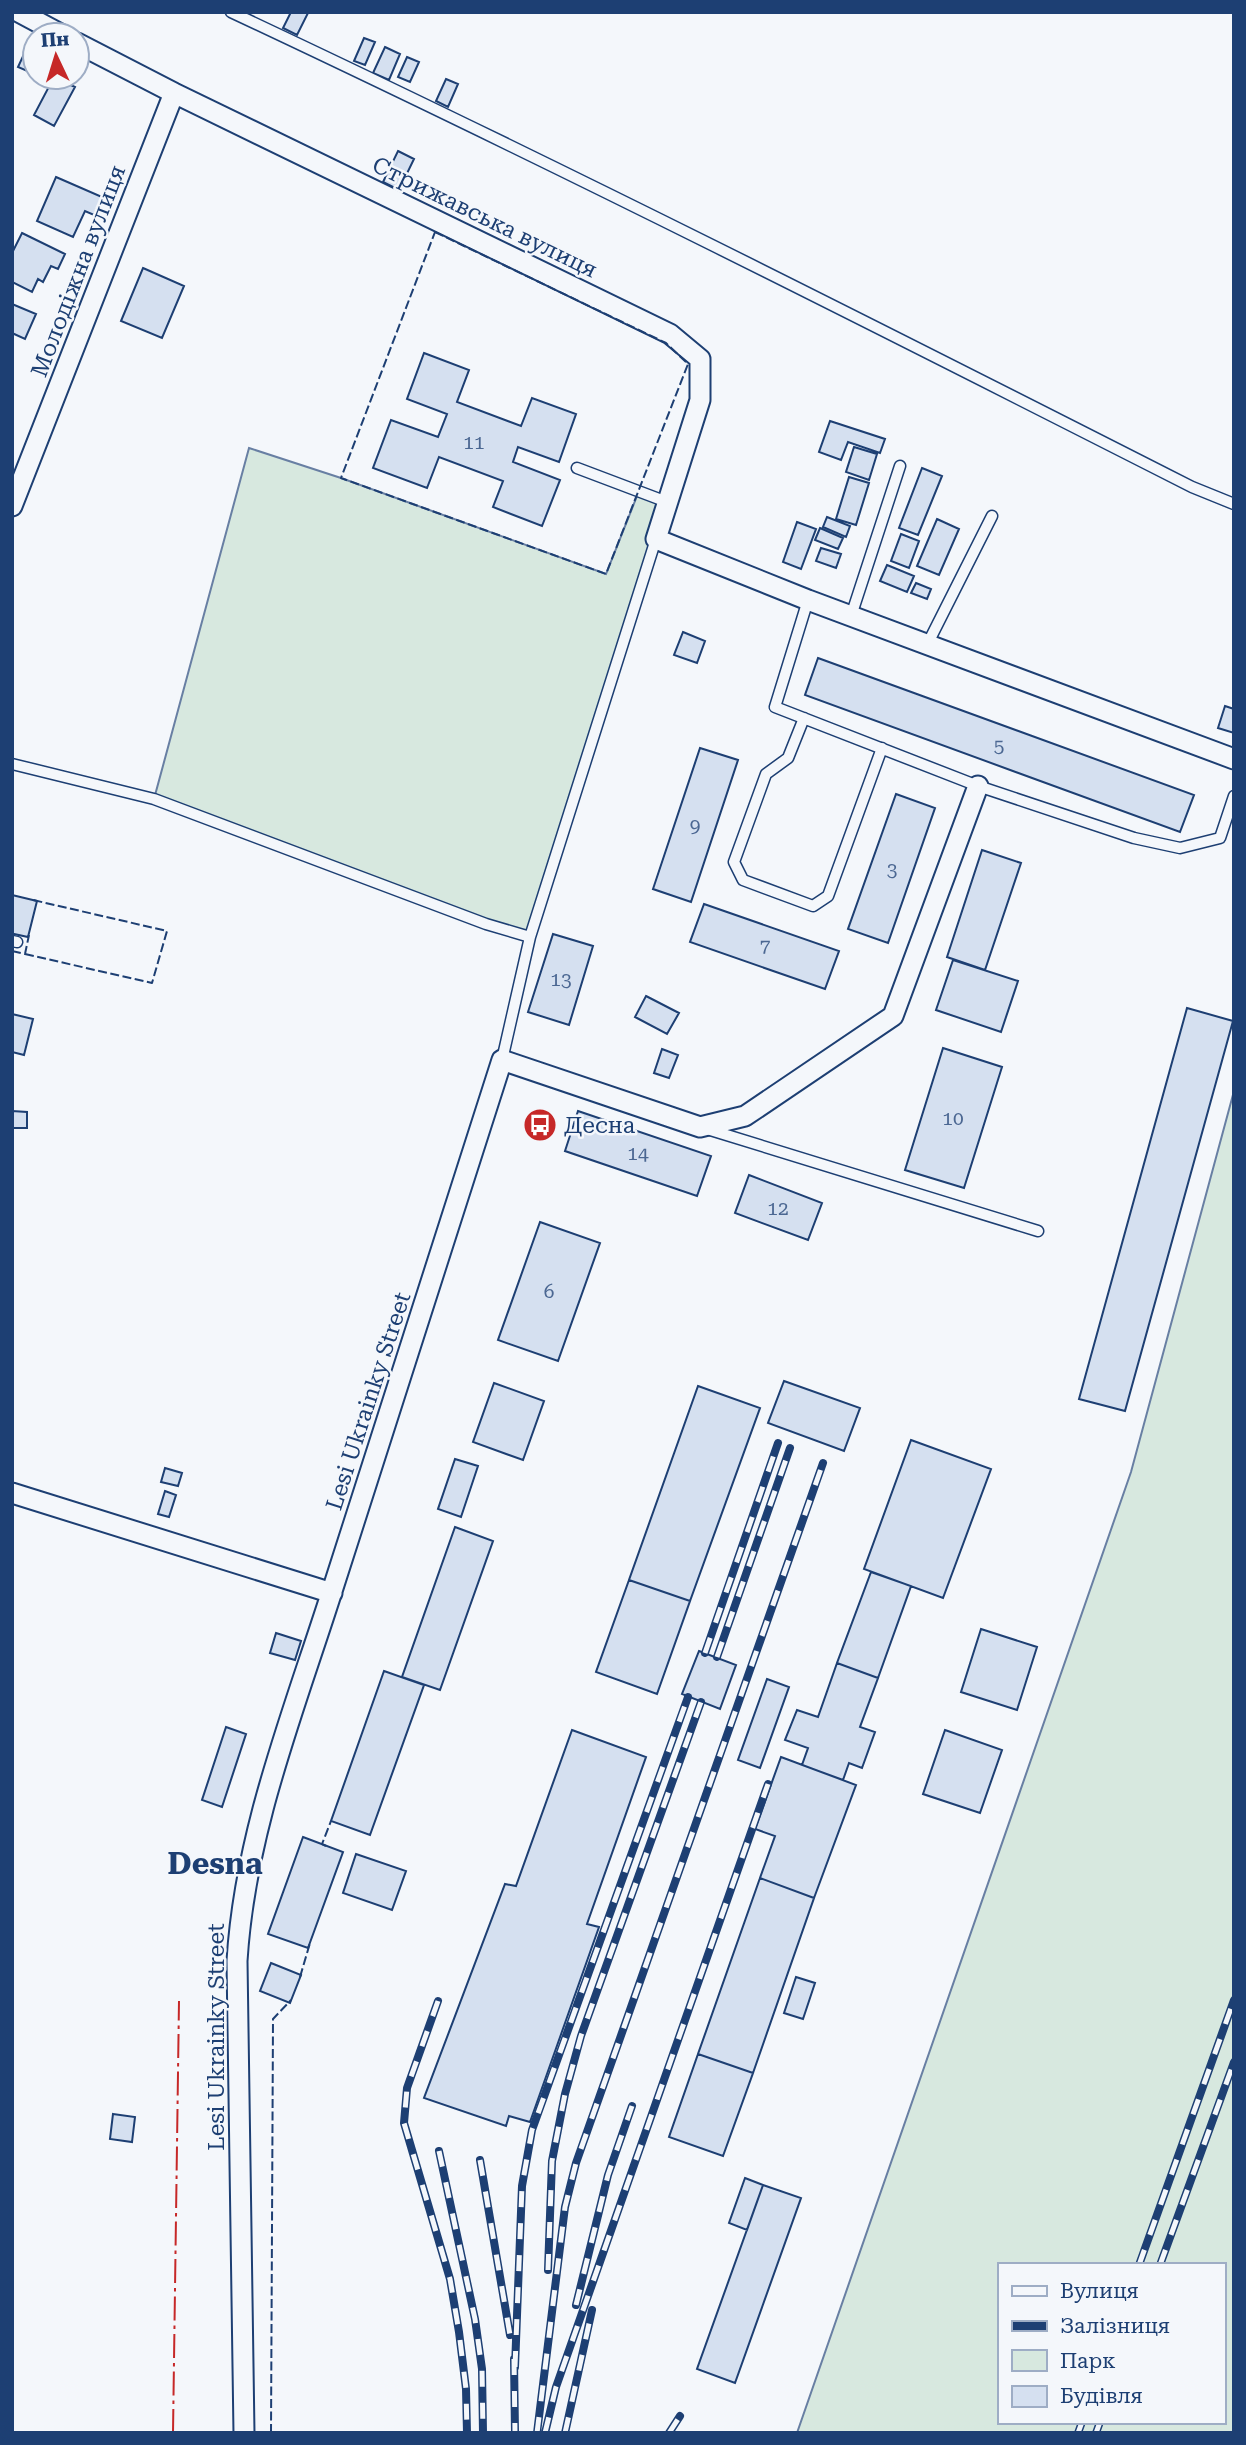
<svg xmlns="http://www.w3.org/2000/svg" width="1246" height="2445" font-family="'Roboto Serif',serif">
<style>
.green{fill:#d7e8df;stroke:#687fa3;stroke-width:2;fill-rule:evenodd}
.building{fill:#d5e0f0;stroke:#1d3f73;stroke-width:2}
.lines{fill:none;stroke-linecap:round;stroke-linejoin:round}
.lane-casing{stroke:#1d3f73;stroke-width:13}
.street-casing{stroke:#1d3f73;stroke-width:23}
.lane{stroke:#f4f7fb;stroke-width:10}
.street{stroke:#f4f7fb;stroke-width:19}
.rail-casing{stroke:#1d3f73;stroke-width:8}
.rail{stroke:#f4f7fb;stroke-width:5;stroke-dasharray:16;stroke-linecap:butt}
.fence{stroke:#1d3f73;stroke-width:2;stroke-dasharray:9 3.5;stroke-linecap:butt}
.power{stroke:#c62828;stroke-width:2;stroke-dasharray:24 5 3.5 5;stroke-linecap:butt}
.labels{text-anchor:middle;stroke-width:5;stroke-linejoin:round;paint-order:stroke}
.number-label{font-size:19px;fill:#4b6792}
.street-label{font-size:23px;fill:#1d3f73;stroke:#f4f7fb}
.poi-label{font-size:23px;fill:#1d3f73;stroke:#f4f7fb;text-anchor:start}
.district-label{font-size:30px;font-weight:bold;fill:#1d3f73;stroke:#f4f7fb}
</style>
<rect width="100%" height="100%" fill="#f4f7fb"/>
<!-- green -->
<path class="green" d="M249,448L341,478L606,574L639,491L667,502L530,937L154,799Z
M1234,1091V2433H797L1131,1472ZM999,2265H1223V2422H999Z"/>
<!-- building -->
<path class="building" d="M291,12L308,13L297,35L283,28Z
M364,38L375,42L365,65L354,61Z
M31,39L35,41V66L32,73L18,67Z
M385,47L400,54L389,80L373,73Z
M407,57L419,62L410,82L398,77Z
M54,77L75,87L54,126L34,115Z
M446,79L458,84L448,107L436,101Z
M398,151L414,159L399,190L383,182Z
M56,177L102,197L94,215L85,211L73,237L37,221Z
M22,233L65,254L58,269L51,266L43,282L38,279L32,292L12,282V253Z
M143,268L184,286L162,338L121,321Z
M12,304L36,314L25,339L12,333Z
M424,353L469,370L457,402L521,426L532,398L576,414L559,462L518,447L513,462L560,480L542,526L493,507L503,481L439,457L427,488L373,468L391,420L438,437L447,414L407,399Z
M830,421L885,439L880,453L848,442L841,460L819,452Z
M854,447L877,454L869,480L846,472Z
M922,468L942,476L918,535L899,528Z
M849,477L869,483L856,525L836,519Z
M827,517L850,526L846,537L823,527Z
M937,519L959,529L939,575L917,566Z
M797,522L816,529L801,569L783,562Z
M820,528L843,538L838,549L815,540Z
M901,534L919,541L909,568L891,561Z
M821,548L841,554L836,568L816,561Z
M887,565L914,576L907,592L880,581Z
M916,583L931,589L927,599L911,593Z
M683,632L705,641L697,663L674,655Z
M818,658L1194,795L1180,832L805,695Z
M1225,706L1234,709V733L1218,728Z
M700,748L738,760L691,902L653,889Z
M896,794L935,808L888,943L848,929Z
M982,850L1021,863L985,970L947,957Z
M12,895L37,901L28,937L14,934L13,938Z
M704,904L839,951L825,989L690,942Z
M553,934L593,946L569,1025L528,1012Z
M953,960L1018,981L1001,1032L936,1010Z
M646,996L679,1013L667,1034L635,1017Z
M1187,1008L1233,1021L1125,1411L1079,1399Z
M12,1014L33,1019L24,1055L12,1052Z
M943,1048L1002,1067L964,1188L905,1170Z
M662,1049L678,1055L669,1078L654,1073Z
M12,1111L27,1112V1128H12Z
M578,1111L711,1156L697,1196L565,1151Z
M749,1175L822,1203L808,1240L735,1213Z
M540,1222L600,1243L558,1361L498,1340Z
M784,1381L860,1408L844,1451L768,1423Z
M494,1383L544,1401L523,1460L473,1442Z
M698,1386L760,1408L690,1601L629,1580Z
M911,1440L991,1469L943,1598L864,1569Z
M455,1459L478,1466L461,1517L438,1509Z
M165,1468L182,1473L178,1486L161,1482Z
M165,1491L176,1495L169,1517L158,1514Z
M455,1527L493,1541L440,1690L402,1677Z
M871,1572L911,1586L878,1678L837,1663Z
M629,1580L690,1601L657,1694L596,1672Z
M981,1629L1037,1647L1017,1710L961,1692Z
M276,1633L301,1641L295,1660L270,1653Z
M699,1651L736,1665L720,1709L682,1694Z
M837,1663L878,1678L860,1727L875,1732L862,1768L849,1763L843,1780L802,1765L808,1748L785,1740L797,1710L818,1717Z
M384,1671L424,1685L370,1835L331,1821Z
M767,1679L789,1687L760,1768L738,1760Z
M226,1727L246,1734L222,1807L202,1800Z
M572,1730L646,1757L587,1924L599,1927L530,2122L509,2116L506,2126L424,2098L505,1884L516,1886Z
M945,1730L1002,1750L980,1813L923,1794Z
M781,1757L856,1785L814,1898L760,1878L775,1836L755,1829Z
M303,1837L343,1852L308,1948L268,1934Z
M356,1854L406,1871L392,1910L343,1893Z
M760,1878L814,1898L753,2073L698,2054Z
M271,1963L301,1975L290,2003L260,1991Z
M796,1977L815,1983L803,2019L784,2013Z
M698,2054L753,2073L723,2156L669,2137Z
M113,2114L135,2117L132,2142L110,2139Z
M745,2178L763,2185L747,2230L729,2223Z
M763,2185L801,2198L735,2383L697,2369Z"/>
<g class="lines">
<defs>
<path id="lane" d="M231,12C555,164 873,325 1192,487L1234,504
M577,468L667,502
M808,600L775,707L978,786L1134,838L1180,848L1220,838L1234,796
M851,616L900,466
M927,645L992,516
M804,718L788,758L766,774L734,862L743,880L813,906L828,896L882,748
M12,764L154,799L486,924L530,937
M12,941L17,942
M502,1060L530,937L656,539
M707,1129L1038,1231"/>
<path id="street" d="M19,12L62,35
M77,43L174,93L670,334L700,359V400L656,539L808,600L1234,759
M12,506L174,93
M12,1493L332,1593
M244,2433L237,1961C245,1831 294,1711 333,1588C390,1412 446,1236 502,1060L700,1127L745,1116L893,1016L978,786"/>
</defs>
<!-- lane casing -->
<use href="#lane" class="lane-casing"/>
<!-- street casing -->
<use href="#street" class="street-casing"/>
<!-- lane -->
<use href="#lane" class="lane"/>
<!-- street -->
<use href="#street" class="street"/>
<defs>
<path id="rail" d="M705,1653L778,1443
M717,1657L790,1448
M438,2001L407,2088L404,2123L450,2279L459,2332L466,2389L467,2433
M439,2151L475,2319L482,2369L483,2433
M480,2160L510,2335
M1139,2265L1234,2000
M1160,2265L1234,2062
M548,2270L552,2161L565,2094L581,2036L701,1702
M576,2305L608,2175L632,2106
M514,2359L515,2433
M515,2367L522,2186L532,2130L688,1697
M537,2433L565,2207L576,2163L823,1463
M545,2433L556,2387L768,1784
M565,2433L592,2310
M669,2433L680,2416
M1078,2433L1082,2422
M1096,2433L1100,2422"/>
</defs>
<!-- rail casing -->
<use href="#rail" class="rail-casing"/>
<!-- rail -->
<use href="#rail" class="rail"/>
<!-- fence -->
<path class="fence" d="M435,232L666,343L688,364L606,574L341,478Z
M12,951L25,954L29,935
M25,954L152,983L167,931L33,900
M326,1846L322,1844L331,1821
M300,1977L310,1943
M271,2433L273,2019L291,2000"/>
<!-- power -->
<path class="power" d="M173,2433L179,2001"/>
</g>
<!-- icons -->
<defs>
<symbol id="bus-disc" viewBox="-11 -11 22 22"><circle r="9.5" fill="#c62828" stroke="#f4f7fb"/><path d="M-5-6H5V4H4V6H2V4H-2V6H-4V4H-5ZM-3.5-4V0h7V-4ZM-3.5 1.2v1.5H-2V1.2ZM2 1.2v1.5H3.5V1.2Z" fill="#fff"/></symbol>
</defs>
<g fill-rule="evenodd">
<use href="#bus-disc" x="521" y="1106" width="38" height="38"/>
</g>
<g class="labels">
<!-- number labels -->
<g class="number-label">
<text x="474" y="449">11</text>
<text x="999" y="752">5</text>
<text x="695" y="832">9</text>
<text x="892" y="876">3</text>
<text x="765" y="953">7</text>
<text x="561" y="986">13</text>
<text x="953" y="1125">10</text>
<text x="638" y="1160">14</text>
<text x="778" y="1215">12</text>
<text x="549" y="1298">6</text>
</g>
<!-- street labels -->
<g class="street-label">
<text transform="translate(485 217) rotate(26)" y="8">Стрижавська вулиця</text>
<text transform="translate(78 271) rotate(-69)" y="8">Молодіжна вулиця</text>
<text transform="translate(368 1401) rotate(-72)" y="8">Lesi Ukrainky Street</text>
<text transform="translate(216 2037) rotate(-90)" y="8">Lesi Ukrainky Street</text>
</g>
<!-- poi labels -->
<g class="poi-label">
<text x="564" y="1133">Десна</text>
</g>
<!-- district labels -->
<g class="district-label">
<text x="215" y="1874">Desna</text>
</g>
</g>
<!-- border -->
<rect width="1246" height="2445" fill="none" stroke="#1d3f73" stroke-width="28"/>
<!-- legend -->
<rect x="998" y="2263" width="228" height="161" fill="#f4f7fb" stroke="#9eadc5" stroke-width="2"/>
<rect x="1012" y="2286" width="35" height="10" fill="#f4f7fb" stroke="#9eadc5" stroke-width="2"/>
<text x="1060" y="2298" font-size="21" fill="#1d3f73">Вулиця</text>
<rect x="1012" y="2321" width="35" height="10" fill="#1d3f73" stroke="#9eadc5" stroke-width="2"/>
<text x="1060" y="2333" font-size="21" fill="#1d3f73">Залізниця</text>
<rect x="1012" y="2350" width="35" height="21" fill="#d7e8df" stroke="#9eadc5" stroke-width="2"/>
<text x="1060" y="2368" font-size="21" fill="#1d3f73">Парк</text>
<rect x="1012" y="2386" width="35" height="21" fill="#d5e0f0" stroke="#9eadc5" stroke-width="2"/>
<text x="1060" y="2403" font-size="21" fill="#1d3f73">Будівля</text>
<!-- north arrow -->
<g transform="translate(56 56) rotate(356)"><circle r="33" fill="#f4f7fb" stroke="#9eadc5" stroke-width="2"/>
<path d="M0-5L12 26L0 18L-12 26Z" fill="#c62828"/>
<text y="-10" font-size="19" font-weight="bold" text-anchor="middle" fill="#1d3f73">Пн</text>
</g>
</svg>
